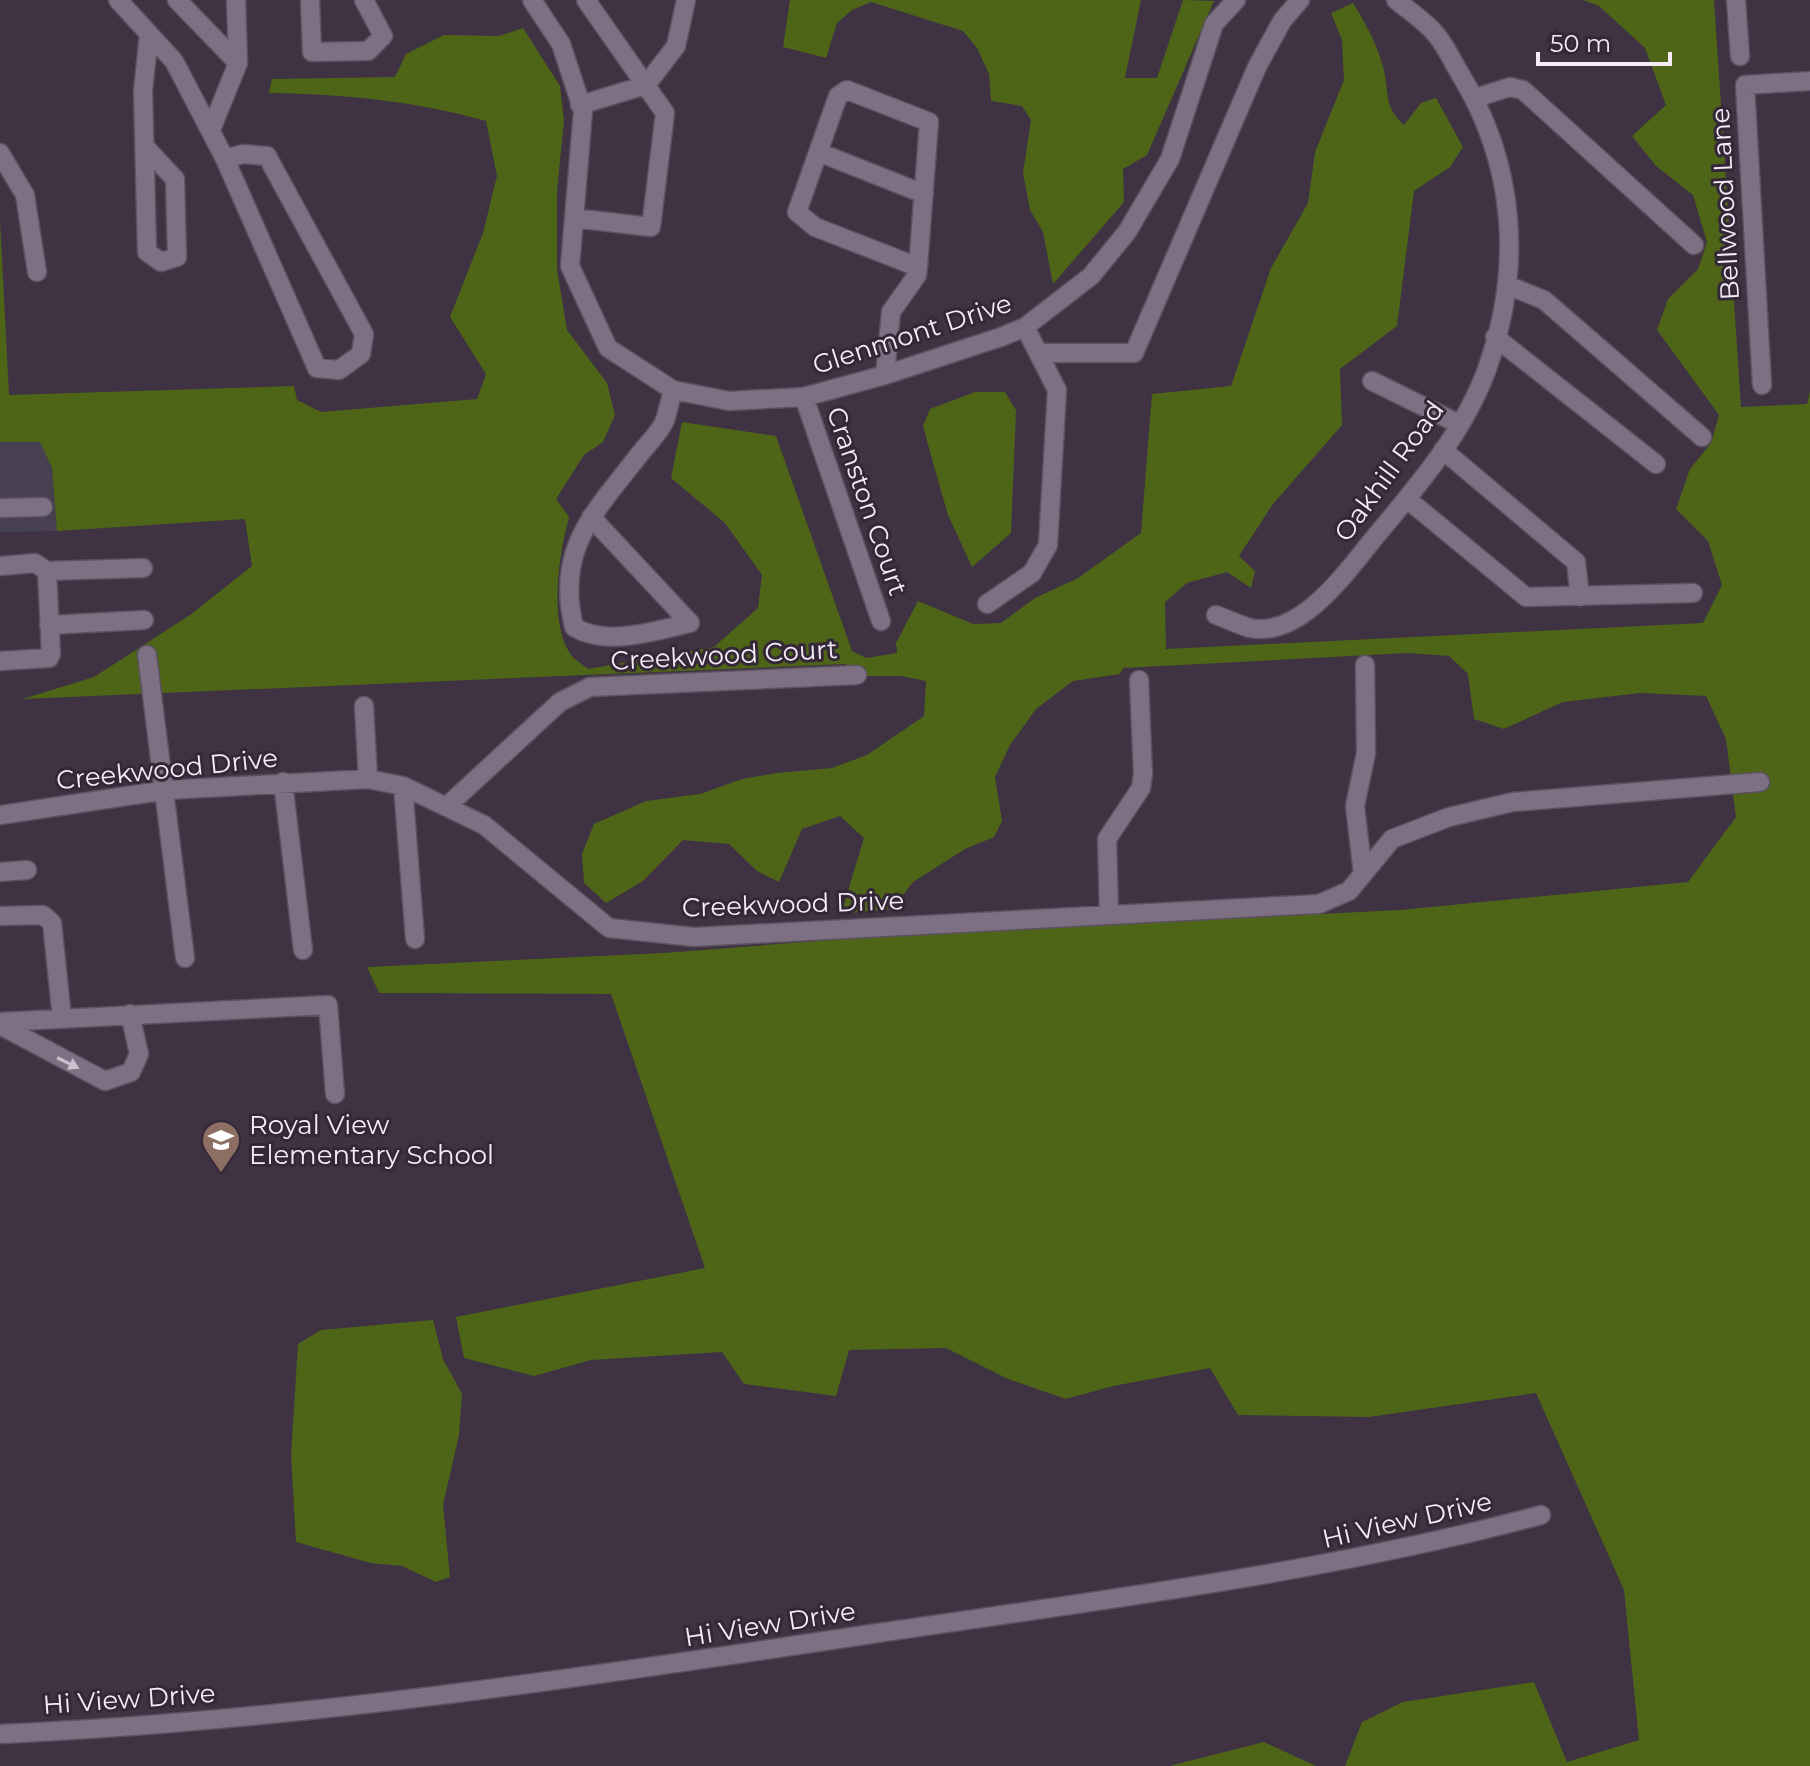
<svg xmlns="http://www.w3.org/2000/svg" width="1810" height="1766" font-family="Montserrat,sans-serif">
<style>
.commercial{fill:#464050}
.green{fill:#4e6518}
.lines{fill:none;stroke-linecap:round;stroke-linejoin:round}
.minor-casing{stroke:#5b515f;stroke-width:21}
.minor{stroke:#7d7082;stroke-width:18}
.oneway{fill:#cac1ce}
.labels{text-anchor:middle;stroke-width:6;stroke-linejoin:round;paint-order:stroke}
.street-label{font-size:26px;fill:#f4ecf7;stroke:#342838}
.poi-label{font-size:26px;fill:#f4ecf7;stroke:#342838;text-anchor:start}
</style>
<rect width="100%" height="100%" fill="#3e3243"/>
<!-- commercial -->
<path class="commercial" d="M40,441L52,468L57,531L0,532V442Z"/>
<!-- green -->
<path class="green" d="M790,0H1141L1125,78H1157L1183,0L1214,1L1147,155L1123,169L1124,202L1053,284L1043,232L1030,210L1023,173L1031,120L1022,106L991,101L989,74L977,48L963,31L871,2L852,10L837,23L826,58L783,47Z
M1583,0H1714L1741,407L1807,404L1810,391V1766H1345L1362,1722L1403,1702L1534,1682L1567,1762L1639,1740L1624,1590L1536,1393L1369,1417L1238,1415L1210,1368L1113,1386L1066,1399L1008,1379L946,1348L849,1350L836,1396L744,1384L722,1352L591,1360L534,1376L464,1358L456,1317L705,1268L611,994L379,993L367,967L664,953L882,936L1400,910L1688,882L1736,817L1726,739L1706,696L1640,693L1563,702L1504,729L1474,719L1468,674L1449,656L1408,653L1123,668L1120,674L1073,681L1036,709L1010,745L995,777L1002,821L994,837L965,849L913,882L892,909L841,914L864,838L840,816L802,829L779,882L757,871L729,844L683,840L643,881L606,903L584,883L582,854L594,824L646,801L700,794L742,779L777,773L832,768L867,755L924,716L926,681L901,676H867L845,664L23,699L94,677L190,615L252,566L245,519L57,531L52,468L40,442H0V220L9,395L294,386L297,400L321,412L477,399L486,374L450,317L483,233L497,176L486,121C414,101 344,94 269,93L272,79L395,77L406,54L444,35L499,36L523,28L560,86L564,121L557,191V270L567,330L607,383L615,415L603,442L584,455L556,499L569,517C559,554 549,618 569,652C573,659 582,664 588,669L714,647L758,608L762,575L725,523L671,478L682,422L776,436L852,651L866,658L897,653L896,643L918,601L973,624L1001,623L1035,598L1078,578L1141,533L1152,394L1231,386L1271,268L1308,203L1315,152L1344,80L1342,40L1331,13L1353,3C1366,24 1377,44 1383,67C1390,93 1383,106 1404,125L1421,103L1436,98L1463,147L1450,167L1414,191L1397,326L1340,369L1342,425L1273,504L1239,556L1255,571L1251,588L1227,572L1187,583L1165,602L1166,649L1703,623L1722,585L1708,541L1676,509L1690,469L1711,443L1719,415L1657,330L1668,299L1698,269L1707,242L1693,195L1656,166L1632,136L1666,105L1645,48L1599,6Z
M975,392H1005L1016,410L1011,533L972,567L948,515L930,452L923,426L930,409Z
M433,1320L443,1359L462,1394L459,1435L443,1505L450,1577L436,1582L402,1566L371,1563L296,1542L291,1455L298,1344L321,1330Z
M1264,1742L1316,1766H1171L1173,1765Z"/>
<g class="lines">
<defs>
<path id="minor" d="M118,0L174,61L225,159L317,368L339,370L361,354L364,334L267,156L243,154L225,159
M177,0L238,63
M310,0L312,52L368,51L383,36L364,0
M532,0L561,44L583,111L570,266L608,348L673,390L729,401L804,397L885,375L1001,337L1025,327L1091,276L1127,232L1170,159L1214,24L1236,0
M1736,0L1740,56
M1475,98L1510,87L1523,90L1694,245
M580,105L646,85L676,46L686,0
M212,127L238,63L236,0
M146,148L175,179L177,257L161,262L147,252L143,91L149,34
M818,152L924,194
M0,153L25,195L37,272
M574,218L651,227L665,113L586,0
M1507,285L1544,300L1702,437
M1495,337L1656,464
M1038,353H1134L1257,67L1282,21L1300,0
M885,375L891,312L917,275L918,267L929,122L847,90L838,96L797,212L815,227L918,267
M1372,381L1459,424
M1762,385L1745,85L1810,81
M804,397L881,621
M1443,450L1576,562L1580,597
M1407,499L1526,597L1693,593
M0,508L43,507
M591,517L690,623C655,631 606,647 574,627C555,549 594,513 639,455C647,444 660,433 665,420C668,411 670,400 673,390
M0,566L35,563L47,571L51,654L49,658L0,661
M47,571L143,568
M987,604L1032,573L1048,545L1057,390L1025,327
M1216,615C1227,619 1239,625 1250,628C1303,639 1351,565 1380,531C1421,482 1465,430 1487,369C1523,268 1516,164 1459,72C1451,59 1444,42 1433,31C1423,20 1408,10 1396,0
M49,625L144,620
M147,655L185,958
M364,706L368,779
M283,782L303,950
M403,786L415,939
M446,807L560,702L590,687L857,675
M0,815L167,790L368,779L403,786L484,825L609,928L694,937L1319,904L1349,891L1392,839L1449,817L1513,802L1760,782
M0,872L27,870
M1363,874L1355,806L1366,753L1365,665
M1109,915L1107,839L1141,788L1143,774L1139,680
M0,916L43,915L52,923L62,1018
M0,1022L328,1005L335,1094
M0,1025L105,1081L131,1072L139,1054L130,1014
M0,1734C295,1721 587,1677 878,1633C1101,1600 1323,1573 1541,1515"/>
</defs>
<!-- minor casing -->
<use href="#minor" class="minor-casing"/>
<!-- minor -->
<use href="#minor" class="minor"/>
</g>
<!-- one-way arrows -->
<defs><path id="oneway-solid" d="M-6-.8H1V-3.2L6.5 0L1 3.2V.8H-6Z" transform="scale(2)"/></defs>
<use class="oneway" href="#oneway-solid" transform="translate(68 1063) rotate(26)"/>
<!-- icons -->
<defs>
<symbol id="school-pin" viewBox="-11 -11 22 30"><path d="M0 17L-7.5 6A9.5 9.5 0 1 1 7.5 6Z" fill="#8d6e63" stroke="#342838"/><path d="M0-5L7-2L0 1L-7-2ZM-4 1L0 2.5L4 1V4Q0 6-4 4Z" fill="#fff"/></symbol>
</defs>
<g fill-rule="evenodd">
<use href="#school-pin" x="199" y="1118" width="44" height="60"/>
</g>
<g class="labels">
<!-- street labels -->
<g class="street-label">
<text transform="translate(1725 204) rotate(-93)" y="9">Bellwood Lane</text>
<text transform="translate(912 334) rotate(-18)" y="9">Glenmont Drive</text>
<text transform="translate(1389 471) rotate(-54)" y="9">Oakhill Road</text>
<text transform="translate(867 501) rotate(71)" y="9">Cranston Court</text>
<text transform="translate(724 655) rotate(-3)" y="9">Creekwood Court</text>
<text transform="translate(167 769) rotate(-6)" y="9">Creekwood Drive</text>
<text transform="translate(793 904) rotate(-2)" y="9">Creekwood Drive</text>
<text transform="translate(1407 1520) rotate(-13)" y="9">Hi View Drive</text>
<text transform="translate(770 1624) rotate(-9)" y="9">Hi View Drive</text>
<text transform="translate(129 1699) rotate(-4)" y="9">Hi View Drive</text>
</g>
<!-- poi labels -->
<g class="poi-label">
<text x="249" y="1134">Royal View<tspan x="249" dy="30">Elementary School</tspan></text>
</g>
</g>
<!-- scale -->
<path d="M1538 52v12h132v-12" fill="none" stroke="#f4ecf7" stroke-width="4"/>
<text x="1550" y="52" font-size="24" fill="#f4ecf7" stroke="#342838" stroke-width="6" paint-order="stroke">50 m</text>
</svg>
